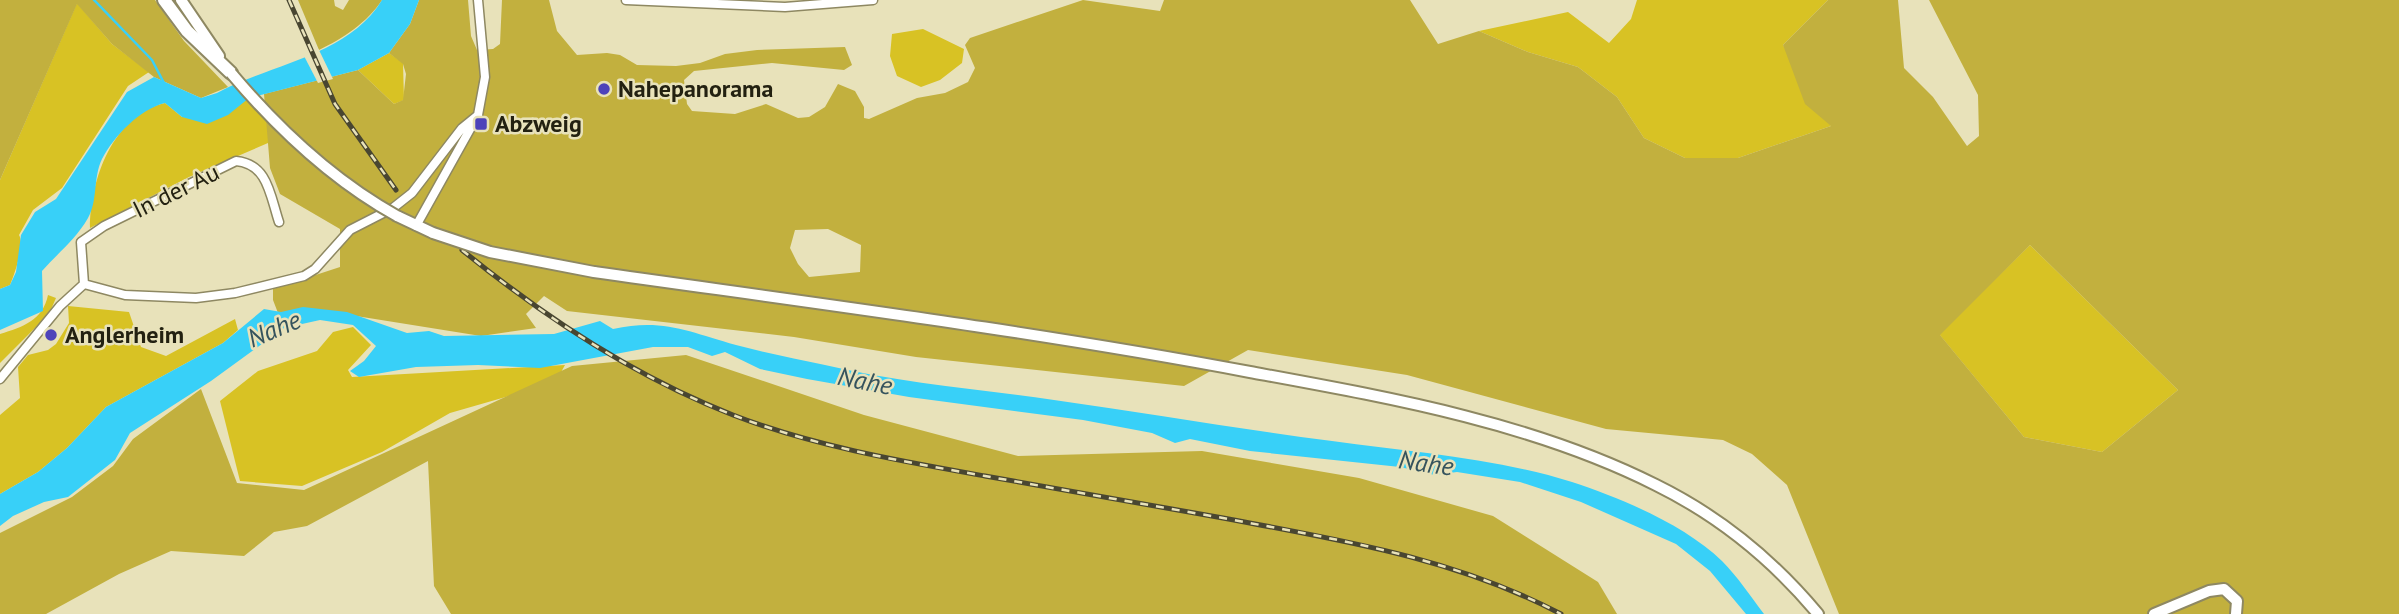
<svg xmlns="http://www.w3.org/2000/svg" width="2399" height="614" font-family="'PT Sans',sans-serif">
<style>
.green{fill:#d8c224}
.forest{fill:#c2b03e;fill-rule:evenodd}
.water{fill:#38d0f8}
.pier{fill:#e8e2ba}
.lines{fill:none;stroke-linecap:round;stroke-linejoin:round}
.stream{stroke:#38d0f8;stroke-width:2.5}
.street-casing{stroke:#8e8862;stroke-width:11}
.secondary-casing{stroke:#8e8862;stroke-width:14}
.primary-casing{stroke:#8e8862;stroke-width:16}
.street{stroke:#fff;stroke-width:8}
.secondary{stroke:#fff;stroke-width:10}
.primary{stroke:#fff;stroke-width:12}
.rail-casing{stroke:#494631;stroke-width:5}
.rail{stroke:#e8e2ba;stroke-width:2.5;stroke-dasharray:8;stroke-linecap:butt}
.secondary-bridge-casing{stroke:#8e8862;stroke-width:14;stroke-linecap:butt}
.secondary-bridge{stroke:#fff;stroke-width:10}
.poi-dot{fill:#4d43ba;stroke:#e8e2ba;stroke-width:2.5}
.labels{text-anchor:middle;stroke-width:5;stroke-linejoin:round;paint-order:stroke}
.poi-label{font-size:24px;font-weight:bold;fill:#232111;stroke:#e8e2ba;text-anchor:start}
.street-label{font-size:24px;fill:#232111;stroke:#e8e2ba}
.water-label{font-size:26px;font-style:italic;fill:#35535d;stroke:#e8e2ba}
</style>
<rect width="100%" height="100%" fill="#e8e2ba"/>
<!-- green -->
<path class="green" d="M1637,0H1828L1783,45L1831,126L1738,158H1685L1644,138L1617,97L1578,67L1528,52L1479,31L1568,12L1609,43L1631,19Z
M77,3L112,44L149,72L128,86L62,188L33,210L19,235C25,244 15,273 10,285L0,289V180Z
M923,29L964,49L962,63L940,80L921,87L897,76L890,56L892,34Z
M389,53L403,63L404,100L394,104L358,70Z
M249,98L286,127L268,143L189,177L90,228C90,180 113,115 165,103L182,117Z
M2030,245L2178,390L2102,452L2024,437L1939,334Z
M48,295L56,298L49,314L0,363V334C23,327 43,320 48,295Z
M68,306L129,312L141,347L166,356L235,319L238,330L223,343L106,407L67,448L38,472L0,494V415L20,398L18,367L28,355L48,350L56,344L69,323Z
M353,327L371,345L348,370L352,377L565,365L555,383L450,413L382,452L302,486L240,481L220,401L258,371L317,351L333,332Z"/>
<!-- forest -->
<path class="forest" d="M0,0H155L184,41L228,87L201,98L154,77L112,44L77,4L0,180Z
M298,0H334L335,6L343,10L349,0H382C368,22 342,39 319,50Z
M419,0H468L471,36L477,50L493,49L500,44L502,0H549L557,31L577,55L607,53L620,55L637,65L676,66L700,63L725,54L757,50L845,47L852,65L844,70L772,63L694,71L684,80L687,104L692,111L735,114L766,104L798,118L809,117L825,107L838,84L855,91L864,107V118L869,119L917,98L945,93L968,82L975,68L965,45L970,38L1083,0L1160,11L1164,0H1410L1438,44L1479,31L1528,52L1578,67L1617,97L1644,138L1685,158H1738L1831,126L1805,104L1783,45L1828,0H1898L1904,68L1933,97L1967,146L1979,136L1978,95L1929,0H2399V614H1839L1787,485L1752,454L1723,440L1606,429L1407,375L1248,350L1184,386L916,357L794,337L567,311L544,296L526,314L536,328L481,336L325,311L278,313L273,300V289L340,267V229L280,194L270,168L264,94L358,70L394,104L403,100L406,74L403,64L389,53L410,24ZM828,229L861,245L860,272L809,277L798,264L790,248L795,230ZM2030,245L2178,390L2102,452L2024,437L1940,335Z
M686,355L864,415L1018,456L1202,451L1359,478L1493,516L1598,582L1617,614H451L434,586L428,461L307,526L274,532L244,556L171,551L119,574L46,614H0V533L72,497L113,466L133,439L201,389L237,483L304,490L572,366Z"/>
<!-- water -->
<path class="water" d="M382,0H419L410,24L389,53L358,70L249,98L228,115L207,124L182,117L165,103C140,109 114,136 102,159C93,177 98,201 88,218C76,239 58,253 42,271L43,311L0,330V289L10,285L16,272L21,235L35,212L56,199L127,92L154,77L201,98L217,93C270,64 348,56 382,0Z
M303,307L347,312L407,333L429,331L444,336L554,334L600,321L613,329C663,318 689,332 736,345C766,353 796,359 825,365C901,383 978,389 1054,400C1147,413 1239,429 1332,441C1412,452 1495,458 1572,482C1621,498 1685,525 1722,561C1738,577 1751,597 1764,614H1746L1710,571L1676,544L1581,502L1520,482L1457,472L1435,475L1400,467L1250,451L1190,439L1175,443L1152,433L1083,420L909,397L807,379L760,369L725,352L712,356L688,347H653L540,368L478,365L416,367L359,377L350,371L364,361L376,346L353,325L320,320L284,328L211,381L130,433L115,460L68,497L44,502L13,516L0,526V494L38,472L67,448L106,407L223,343L264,309L281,312Z"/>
<!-- pier -->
<path class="pier" d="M317,47L319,50L333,79L318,83L303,54Z"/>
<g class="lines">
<!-- stream -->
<path class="stream" d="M94,0L152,60L164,83"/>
<defs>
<path id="street" d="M626,0L785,7L873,0
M416,226L478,115L485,77L478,0
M84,284L81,242L104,226L236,161C268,164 270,195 279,222
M0,379L60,306L84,284L125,295L196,298L235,293L304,276L315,269L350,230L393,208L412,193L462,128L478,115"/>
<path id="secondary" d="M181,0L219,56
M397,216L433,233
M594,272C813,303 1033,331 1250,372C1386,397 1531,422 1656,485C1719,516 1773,560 1818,614
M2154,614L2209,591L2224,589L2237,601L2236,614"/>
<path id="primary" d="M164,0L187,31L231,73"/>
</defs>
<!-- street casing -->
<use href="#street" class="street-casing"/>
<!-- secondary casing -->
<use href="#secondary" class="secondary-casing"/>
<!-- primary casing -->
<use href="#primary" class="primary-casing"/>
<!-- street -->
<use href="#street" class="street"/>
<!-- secondary -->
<use href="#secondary" class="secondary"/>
<!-- primary -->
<use href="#primary" class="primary"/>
<defs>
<path id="rail" d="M289,0L335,104L396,190
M462,250C543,316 635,377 733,415C813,446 900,461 985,476C1064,490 1143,504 1223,518C1340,540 1455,558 1561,614"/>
</defs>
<!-- rail casing -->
<use href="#rail" class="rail-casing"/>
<!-- rail -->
<use href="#rail" class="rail"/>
<defs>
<path id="secondary-bridge" d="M231,73C279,130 332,180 397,216
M433,233L490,252L594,272"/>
</defs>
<!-- secondary-bridge casing -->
<use href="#secondary-bridge" class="secondary-bridge-casing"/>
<!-- secondary-bridge -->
<use href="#secondary-bridge" class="secondary-bridge"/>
</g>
<!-- markers -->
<g class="poi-dot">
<circle cx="604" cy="89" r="7"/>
<rect x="474" y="117" width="14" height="14" rx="3.5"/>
<circle cx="51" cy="335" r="7"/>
</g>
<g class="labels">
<!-- poi labels -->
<g class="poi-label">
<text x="618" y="97">Nahepanorama</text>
<text x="495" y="132">Abzweig</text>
<text x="65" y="343">Anglerheim</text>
</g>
<!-- street labels -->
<g class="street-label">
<text transform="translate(176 191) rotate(-26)" y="8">In der Au</text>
</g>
<!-- water labels -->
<g class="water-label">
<text transform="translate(274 329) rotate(-23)" y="9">Nahe</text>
<text transform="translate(865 381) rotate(11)" y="9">Nahe</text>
<text transform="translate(1426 463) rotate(8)" y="9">Nahe</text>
</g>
</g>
</svg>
